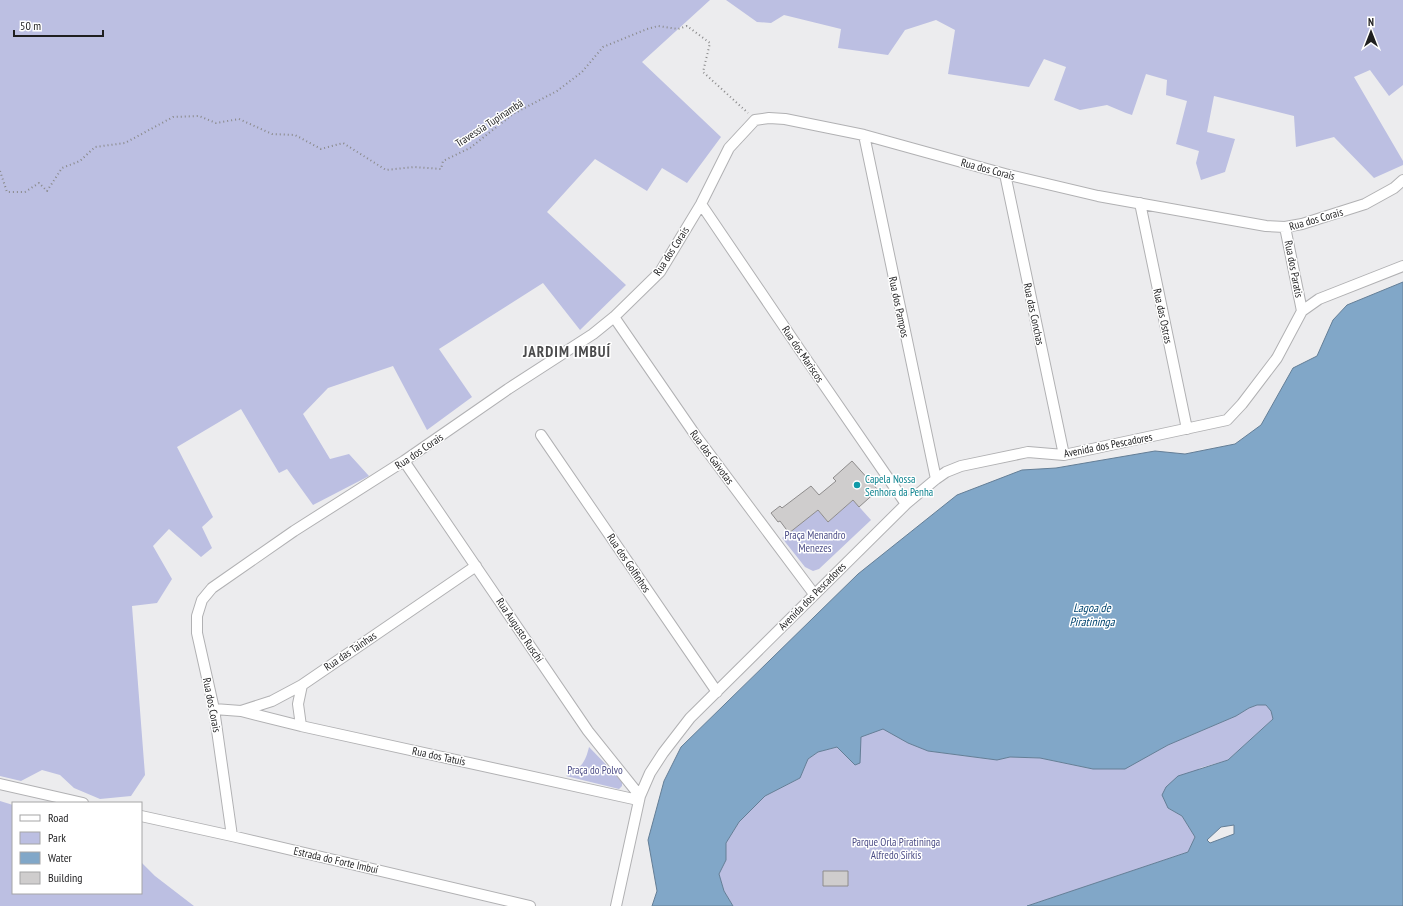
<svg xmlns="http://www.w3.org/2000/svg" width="1403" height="906" font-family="'PT Sans Narrow',sans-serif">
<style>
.green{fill:#bcbfe2}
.water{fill:#81a7c8;stroke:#647e96;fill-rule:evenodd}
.building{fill:#cfcdcd;stroke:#8e8c8c}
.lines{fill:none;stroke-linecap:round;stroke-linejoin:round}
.minor-casing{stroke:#b1b1b3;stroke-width:12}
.path{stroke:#89898a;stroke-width:2;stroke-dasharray:1 3;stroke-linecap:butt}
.minor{stroke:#fff;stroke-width:10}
.culture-dot{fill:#0f9aa8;stroke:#fff;stroke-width:1.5}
.labels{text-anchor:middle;stroke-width:3;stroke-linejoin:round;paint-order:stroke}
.street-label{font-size:11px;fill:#1f1f20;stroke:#fff}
.culture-label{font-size:11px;fill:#0d838f;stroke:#fff;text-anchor:start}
.park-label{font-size:11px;fill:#4b4c86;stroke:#fff}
.water-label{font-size:12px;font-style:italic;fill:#024570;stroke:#fff}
.district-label{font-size:15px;font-weight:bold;letter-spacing:1px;fill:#4a4a4b;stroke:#fff}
</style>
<rect width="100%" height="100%" fill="#ececee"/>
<!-- green -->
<path class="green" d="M0,0H710L642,62L721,137L687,183L662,168L647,191L595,159L547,212L626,285L580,330L543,283L439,349L472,397L427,430L393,366L328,388L303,414L330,459L349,454L369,476L313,505L287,469L279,473L241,409L177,447L213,517L202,527L212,548L201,557L169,529L153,546L172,579L157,603L132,606L145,775L131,796L100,799L74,788L60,775L42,770L21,781L0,776Z
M726,0H1403V85L1389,96L1370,70L1354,77L1403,161V165L1374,178L1334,137L1296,147L1294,116L1214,96L1207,132L1235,139L1225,172L1201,180L1196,163L1199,151L1176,144L1187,101L1166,95L1167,80L1146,74L1132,115L1126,113L1107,105L1080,110L1054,100L1066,67L1044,59L1029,87L948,74L955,30L936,20L905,30L888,55L838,48L841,29L784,15L771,23L757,22Z
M853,500L871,520L819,569L813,571L805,567L782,538L818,510L828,522Z
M1257,705H1266L1271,711L1273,719L1228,760L1200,768L1168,808L1182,816L1195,837L1188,852L1170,858L1027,906H733L724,891L719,874L726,860V843L739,822L765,796L800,778L808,759L818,752L837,747L855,765L861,737L883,728L908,743L928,751L997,760L1010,757L1040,758L1093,769H1124L1168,745L1236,716L1249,708Z
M589,747L622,781V786L619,789L566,776C581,767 585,764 589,747Z
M0,801L13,805V893H141V862L155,876L194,906H0Z"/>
<!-- water -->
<path class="water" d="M1403,282V906H1027L1188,852L1195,837L1182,816L1168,808L1162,795L1166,787L1178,776L1228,760L1273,719L1271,711L1266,705H1257L1249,708L1236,716L1168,745L1125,769H1093L1040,758L1010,757L997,760L928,751L908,743L883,729L861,737L860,763L855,765L837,747L818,752L808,759L800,778L765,796L739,822L726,843V860L719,874L724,891L733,906H652L657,891L648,840L664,781L681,747L858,574L957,495L1022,470L1056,468L1155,451L1185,454L1235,444L1261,425L1293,368L1317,356L1333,320L1347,305ZM1234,825V834L1210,843L1207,840L1221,827Z"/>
<!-- building -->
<path class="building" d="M852,461L878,490L859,507L853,500L828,522L818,510L789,533L780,521L778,522L771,513L780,506L782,508L811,486L819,495L836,481L833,478Z
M823,871H848V886H823Z"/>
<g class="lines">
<defs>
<path id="minor" d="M864,135L936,479
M1005,174L1064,455
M1140,203L1187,429
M701,204L802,353L906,504
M1285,227L1302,311
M614,317L696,436L814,594
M541,435L717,692
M404,461L588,731L640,796
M214,709L241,711L272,701L302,685L476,566
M241,711L301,726L638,800
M301,726L298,704L302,685
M0,784L83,803
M141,816L232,836L530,906
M232,836L214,709L197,633V616L202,600L212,588L294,531L404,461L508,389L593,334L614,317L660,272L701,204L729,148L755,120L769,118L785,119L864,135L1005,174L1098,196L1266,226L1285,227L1302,224L1365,204L1394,188L1403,180
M616,906L640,796L650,773L663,753L690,718L906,504L936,479L946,472L961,466L1028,452L1064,455L1227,420L1242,404L1277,358L1302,311L1319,299L1403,266"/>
</defs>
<!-- minor casing -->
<use href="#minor" class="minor-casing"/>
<!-- path -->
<path class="path" d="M0,171L7,192H25L39,183L47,191L62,168L80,161L95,147L125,143L173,117L199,116L216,123L239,119L272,134L295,135L321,149L343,143L386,170L414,167L441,169L443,161L470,148L513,114L557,91L582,72L603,47L647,29L658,26L678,29L687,26L710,43L703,72L748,113"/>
<!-- minor -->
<use href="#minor" class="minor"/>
</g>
<!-- markers -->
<circle class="culture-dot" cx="857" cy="485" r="4"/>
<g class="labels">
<!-- street labels -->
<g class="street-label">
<text transform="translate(489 123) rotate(-33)" y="4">Travessia Tupinambá</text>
<text transform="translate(988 169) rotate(15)" y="4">Rua dos Corais</text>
<text transform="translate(1316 219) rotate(-16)" y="4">Rua dos Corais</text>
<text transform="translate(671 251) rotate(-57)" y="4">Rua dos Corais</text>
<text transform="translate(1294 269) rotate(79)" y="4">Rua dos Paratis</text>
<text transform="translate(899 307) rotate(78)" y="4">Rua dos Pampos</text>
<text transform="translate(1034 314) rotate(78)" y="4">Rua das Conchas</text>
<text transform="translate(1163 316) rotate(78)" y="4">Rua das Ostras</text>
<text transform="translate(803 354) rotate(56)" y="4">Rua dos Mariscos</text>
<text transform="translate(1108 445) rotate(-11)" y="4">Avenida dos Pescadores</text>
<text transform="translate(419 451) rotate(-34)" y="4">Rua dos Corais</text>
<text transform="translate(712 457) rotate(53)" y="4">Rua das Gaivotas</text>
<text transform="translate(629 563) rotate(56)" y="4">Rua dos Golfinhos</text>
<text transform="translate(812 596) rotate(-45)" y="4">Avenida dos Pescadores</text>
<text transform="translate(520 630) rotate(56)" y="4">Rua Augusto Ruschi</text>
<text transform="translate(350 651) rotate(-34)" y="4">Rua das Tainhas</text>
<text transform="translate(212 705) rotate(79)" y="4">Rua dos Corais</text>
<text transform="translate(439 756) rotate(12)" y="4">Rua dos Tatuís</text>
<text transform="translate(336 860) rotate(13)" y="4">Estrada do Forte Imbuí</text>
</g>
<!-- culture labels -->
<g class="culture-label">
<text x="865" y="483">Capela Nossa<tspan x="865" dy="13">Senhora da Penha</tspan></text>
</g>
<!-- park labels -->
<g class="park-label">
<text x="815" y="539">Praça Menandro<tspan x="815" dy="13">Menezes</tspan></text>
<text x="595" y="774">Praça do Polvo</text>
<text x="896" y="846">Parque Orla Piratininga<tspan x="896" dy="13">Alfredo Sirkis</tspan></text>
</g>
<!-- water labels -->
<g class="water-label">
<text x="1092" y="612">Lagoa de<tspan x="1092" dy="14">Piratininga</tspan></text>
</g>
<!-- district labels -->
<g class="district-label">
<text x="567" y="357">JARDIM IMBUÍ</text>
</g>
</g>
<!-- legend -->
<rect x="12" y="802" width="130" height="92" fill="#ffffff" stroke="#a5a5a6"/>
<rect x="20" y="815" width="20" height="6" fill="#ffffff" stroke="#a5a5a6"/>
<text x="48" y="822" font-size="12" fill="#1f1f20">Road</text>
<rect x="20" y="832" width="20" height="12" fill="#bcbfe2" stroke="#a5a5a6"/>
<text x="48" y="842" font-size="12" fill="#1f1f20">Park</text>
<rect x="20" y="852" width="20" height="12" fill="#81a7c8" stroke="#a5a5a6"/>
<text x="48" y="862" font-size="12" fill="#1f1f20">Water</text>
<rect x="20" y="872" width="20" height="12" fill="#cfcdcd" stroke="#a5a5a6"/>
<text x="48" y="882" font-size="12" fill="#1f1f20">Building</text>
<!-- north arrow -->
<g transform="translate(1371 32)" stroke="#ffffff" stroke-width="3" paint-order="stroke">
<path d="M0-3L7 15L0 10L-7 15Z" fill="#1f1f20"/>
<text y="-6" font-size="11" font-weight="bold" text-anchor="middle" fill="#1f1f20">N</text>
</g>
<!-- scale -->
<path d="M14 30v6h89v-6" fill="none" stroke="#1f1f20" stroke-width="2"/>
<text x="20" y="30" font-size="12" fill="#1f1f20" stroke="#ffffff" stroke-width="3" paint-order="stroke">50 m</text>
</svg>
